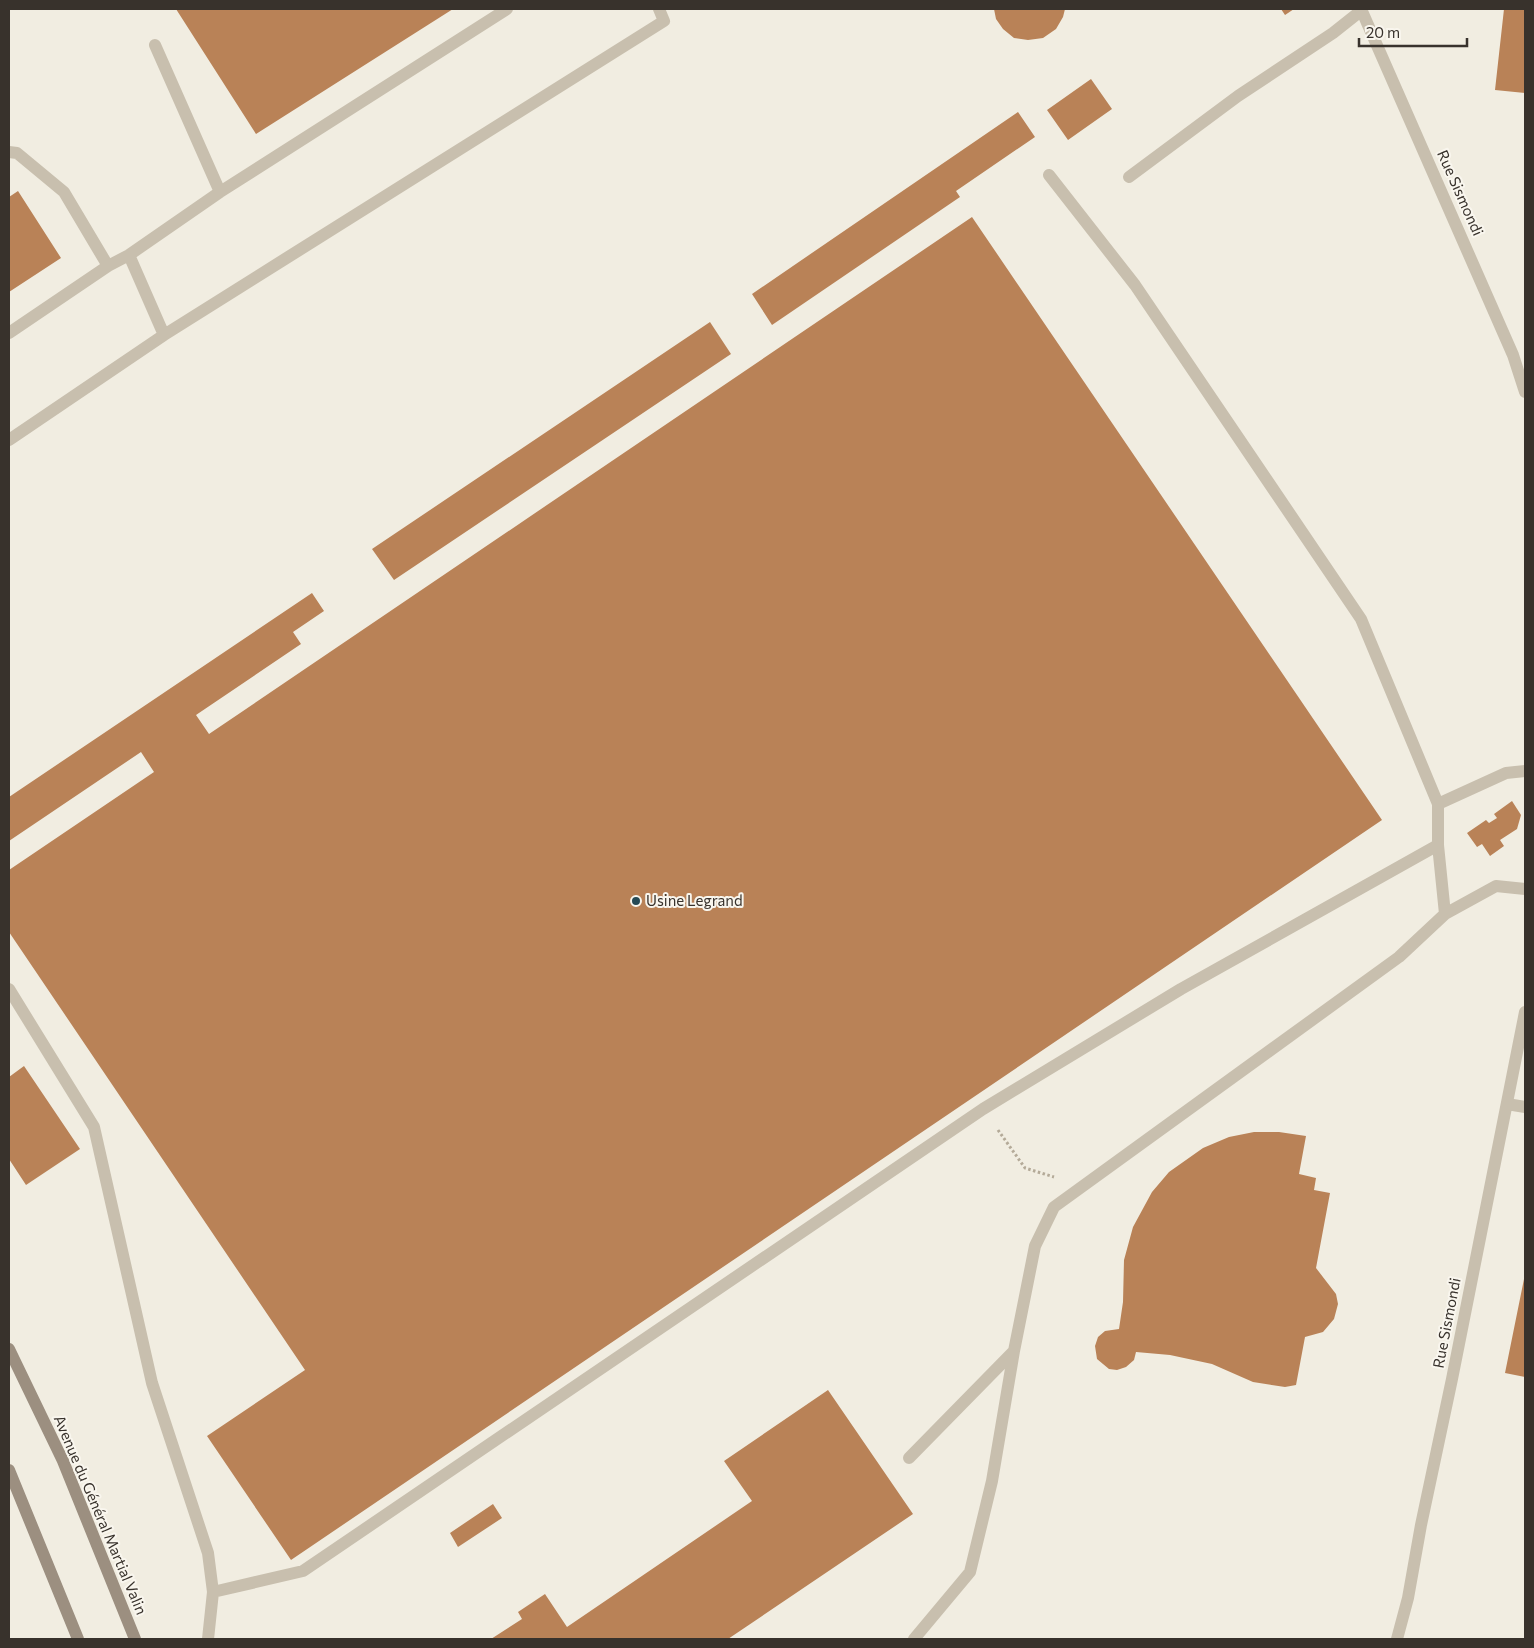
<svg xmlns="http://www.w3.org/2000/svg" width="1534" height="1648" font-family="Commissioner,sans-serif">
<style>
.building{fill:#b98257}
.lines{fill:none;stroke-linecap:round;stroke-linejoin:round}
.path{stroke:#b4aa98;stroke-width:3;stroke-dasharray:2.5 2.5;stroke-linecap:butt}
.lane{stroke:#c8bfae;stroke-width:12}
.street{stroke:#c8bfae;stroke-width:12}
.secondary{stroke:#9c8f80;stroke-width:12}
.poi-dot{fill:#254955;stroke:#f9f6ee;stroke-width:2}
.labels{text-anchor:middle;stroke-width:4;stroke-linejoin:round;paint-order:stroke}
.street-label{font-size:15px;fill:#38322c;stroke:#f9f6ee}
.poi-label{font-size:15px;fill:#38322c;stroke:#f9f6ee;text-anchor:start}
</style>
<rect width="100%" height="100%" fill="#f1ede1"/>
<!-- building -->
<path class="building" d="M176,9H453L256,134Z
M994,9H1065L1063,17L1056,29L1043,38L1028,40L1014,38L1003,29L996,19Z
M1281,9H1294L1285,15Z
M1504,9H1525V93L1495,90Z
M1091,79L1112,109L1068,140L1047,110Z
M1018,112L1035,137L956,191L960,197L772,325L752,294Z
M18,191L61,258L9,292V197Z
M972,217L1382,820L291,1560L207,1436L305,1370L9,932V870L154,772L141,752L9,841V797L312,593L324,611L293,632L301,644L196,715L209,734Z
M710,322L731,354L394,580L372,549Z
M1512,801L1521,815L1517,829L1500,840L1504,846L1490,856L1482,844L1477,847L1467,833L1486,820L1489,823L1497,818L1494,814Z
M24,1066L80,1149L26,1185L9,1159V1077Z
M1254,1132H1279L1306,1136L1299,1174L1316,1178L1314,1190L1330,1193L1316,1268L1336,1294L1338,1304L1334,1319L1323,1332L1305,1337L1296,1385L1285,1387L1253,1382L1212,1364L1170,1355L1136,1352L1134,1360L1126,1367L1117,1370L1109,1369L1097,1359L1095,1346L1098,1337L1105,1331L1119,1329L1123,1302L1124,1260L1133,1227L1152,1192L1169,1172L1203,1148L1229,1137Z
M1524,1279L1525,1280V1377L1505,1373Z
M828,1390L913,1514L728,1639H491L522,1619L518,1612L545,1594L567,1627L752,1501L724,1461Z
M493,1504L502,1518L458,1547L450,1533Z"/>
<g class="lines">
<!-- path -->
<path class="path" d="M998,1130L1025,1168L1054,1177"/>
<!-- lane -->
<path class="lane" d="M155,45L220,192
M9,152L17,153L64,192L108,266
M1049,175L1135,285L1361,619L1438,804L1506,773L1525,771
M1129,177L1238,96L1333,33L1362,10
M9,333L108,266L129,255L220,192L507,9
M164,335L664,21L659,9
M9,440L164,335L129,255
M1438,804V845L1445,914
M9,989L94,1127L152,1383L208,1553L213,1592L208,1639
M909,1458L1014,1351
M213,1592L303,1571L983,1109L1181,989L1438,845
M914,1639L970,1572L992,1481L1014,1351L1035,1246L1054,1207L1399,957L1445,914L1496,886L1525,889"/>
<!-- street -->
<path class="street" d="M1361,9L1513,355L1525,392
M1507,1104L1525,1107
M1397,1639L1408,1598L1421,1525L1452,1379L1525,1012"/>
<!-- secondary -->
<path class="secondary" d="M9,1349L63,1461L135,1639
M9,1470L78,1639"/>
</g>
<!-- markers -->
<circle class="poi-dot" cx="636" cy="901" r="5"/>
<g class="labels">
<!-- street labels -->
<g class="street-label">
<text transform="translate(1460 193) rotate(66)" y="5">Rue Sismondi</text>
<text transform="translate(1447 1323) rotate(-79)" y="5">Rue Sismondi</text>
<text transform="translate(100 1515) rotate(67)" y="5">Avenue du Général Martial Valin</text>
</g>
<!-- poi labels -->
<g class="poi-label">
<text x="646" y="906">Usine Legrand</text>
</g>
</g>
<!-- border -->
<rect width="1534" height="1648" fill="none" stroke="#38322c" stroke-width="20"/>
<!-- scale -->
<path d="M1359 38v8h108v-8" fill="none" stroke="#38322c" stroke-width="2.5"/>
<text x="1366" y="38" font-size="15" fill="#38322c" stroke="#f9f6ee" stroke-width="4" paint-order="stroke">20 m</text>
</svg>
